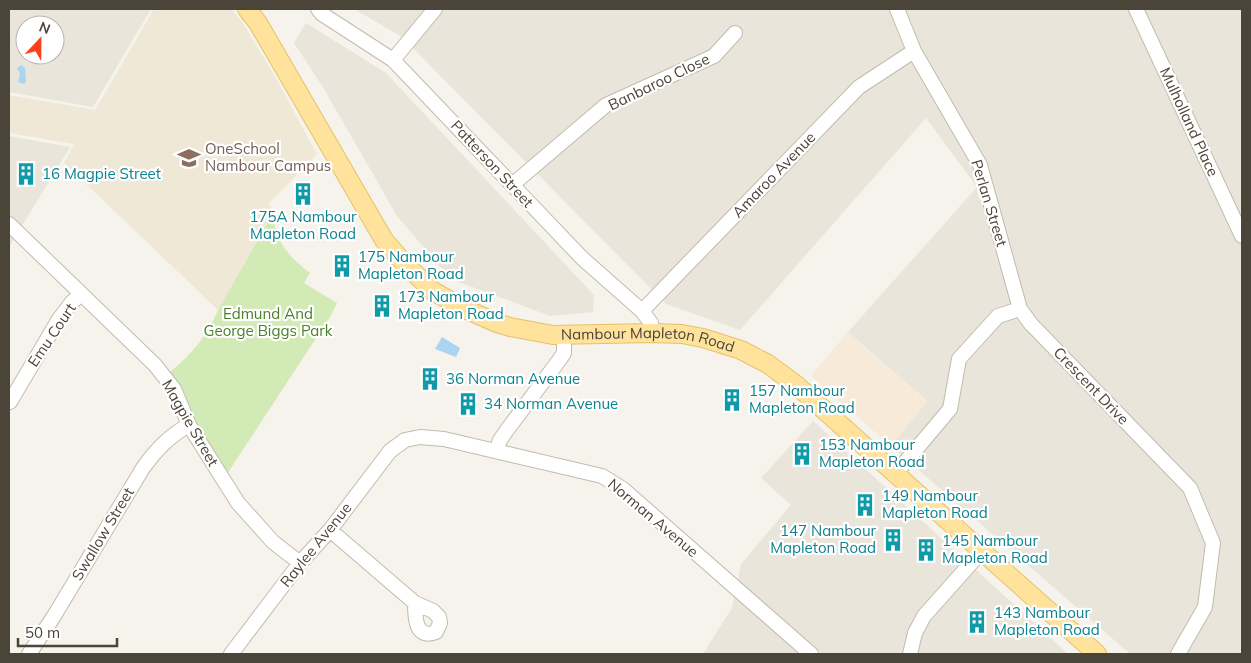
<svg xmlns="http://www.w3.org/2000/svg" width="1251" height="663" font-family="Mulish,sans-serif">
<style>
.residential{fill:#eae5da;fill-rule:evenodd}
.commercial{fill:#f7ead8}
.education{fill:#efe8d6}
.green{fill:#d2eab5}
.water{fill:#a9d4f2}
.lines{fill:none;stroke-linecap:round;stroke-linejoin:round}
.minor-casing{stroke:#c2bbae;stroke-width:16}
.major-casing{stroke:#e6c16a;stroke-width:20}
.minor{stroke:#fff;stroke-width:14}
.major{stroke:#ffe39c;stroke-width:18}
.labels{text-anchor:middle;stroke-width:4.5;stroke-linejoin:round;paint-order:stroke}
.street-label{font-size:15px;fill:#4b4439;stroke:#fff}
.education-label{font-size:15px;fill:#785e54;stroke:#fff;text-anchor:start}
.culture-label{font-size:15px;fill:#0d838f;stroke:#fff;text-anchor:start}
.park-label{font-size:15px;fill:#4a7f2a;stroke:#fff}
</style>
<rect width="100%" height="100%" fill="#f6f3ec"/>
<!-- residential -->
<path class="residential" d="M9,9H151L93,107L9,92ZM25,25H55V55H25Z
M354,9H1242V654H1130L891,446L927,401L848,332L977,187L926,118L740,330L666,304L402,37Z
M306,23L386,73L594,295L593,312L550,316L451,279L397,216L324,89L294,43Z
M9,136L70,147L9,247Z
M813,421L1068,654H703L732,608L741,564L791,505L761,478Z"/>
<!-- commercial -->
<path class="commercial" d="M848,332L927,402L891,446L811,376Z"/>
<!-- education -->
<path class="education" d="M154,9H231L242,22L277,80L317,154L269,203L272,215L218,310L64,163L74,144L9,133V95L95,110Z"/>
<!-- green -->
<path class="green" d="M272,215C278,244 287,255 310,273L304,283L337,303L330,317L223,480L164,377C188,358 206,339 218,310Z"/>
<!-- water -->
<path class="water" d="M21,65L25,68L26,82L24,84L18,82L20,74L17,68Z
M442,337L460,348L456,357L435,349Z"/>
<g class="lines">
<defs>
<path id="minor" d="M318,9L322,14L393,60L582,258L642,311L651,323L652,333
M897,9L914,51L980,165L1020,309
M1136,9L1242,236
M393,60L435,9
M512,185L606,105L714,56L735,33
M9,224L155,365L174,389L189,425L238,503L273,542L300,563
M642,311L859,87L914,51
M10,402L59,319L72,302L80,295
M496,451L500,440L507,430L560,359L564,353V335
M896,473L950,409L959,359L998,316L1020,309L1031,324L1190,488L1213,543L1205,607L1178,654
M330,530L415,603L433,611L439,617L440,623L436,632C415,640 415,617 415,603
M29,654L54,616L143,468C156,450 169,436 189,425
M231,654L300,563L330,530L390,451L405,440L420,437L444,439L602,476L623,489L811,654
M910,654L915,633L924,616L981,552"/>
<g id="major">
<path id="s1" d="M247,9L258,23L384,240L404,263L433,291L465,309L497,323L510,327L553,335L652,333L682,334L703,338L741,350L768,364L795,384L1097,654"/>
</g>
</defs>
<!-- minor casing -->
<use href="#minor" class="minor-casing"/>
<!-- major casing -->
<use href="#major" class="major-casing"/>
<!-- minor -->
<use href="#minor" class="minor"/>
<!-- major -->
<use href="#major" class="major"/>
</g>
<!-- icons -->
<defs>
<symbol id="school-bare" viewBox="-9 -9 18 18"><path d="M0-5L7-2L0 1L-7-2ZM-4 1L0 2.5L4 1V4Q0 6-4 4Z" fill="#8d6e63" stroke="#fff" stroke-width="2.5" paint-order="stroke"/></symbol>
<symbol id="building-bare" viewBox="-9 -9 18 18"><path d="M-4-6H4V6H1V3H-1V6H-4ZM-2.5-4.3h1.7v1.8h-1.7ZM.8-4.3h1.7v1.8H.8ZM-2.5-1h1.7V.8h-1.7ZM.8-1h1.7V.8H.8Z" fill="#0f9aa8" stroke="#fff" stroke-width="2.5" paint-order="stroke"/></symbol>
</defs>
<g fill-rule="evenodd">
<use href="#school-bare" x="173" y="142" width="32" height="32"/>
<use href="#building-bare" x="10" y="158" width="32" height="32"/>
<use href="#building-bare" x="287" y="178" width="32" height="32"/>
<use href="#building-bare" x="326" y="250" width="32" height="32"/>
<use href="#building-bare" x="366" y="290" width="32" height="32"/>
<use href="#building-bare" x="414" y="363" width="32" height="32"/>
<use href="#building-bare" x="716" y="384" width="32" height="32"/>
<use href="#building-bare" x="452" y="388" width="32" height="32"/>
<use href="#building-bare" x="786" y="438" width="32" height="32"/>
<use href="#building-bare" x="849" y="489" width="32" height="32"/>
<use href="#building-bare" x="877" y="524" width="32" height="32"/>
<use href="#building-bare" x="910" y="534" width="32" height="32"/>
<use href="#building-bare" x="961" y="606" width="32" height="32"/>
</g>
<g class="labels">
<!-- street labels -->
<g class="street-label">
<text transform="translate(659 82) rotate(-26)" y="5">Banbaroo Close</text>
<text transform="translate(1189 122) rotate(65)" y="5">Mulholland Place</text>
<text transform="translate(492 164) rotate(47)" y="5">Patterson Street</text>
<text transform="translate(774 175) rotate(-46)" y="5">Amaroo Avenue</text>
<text transform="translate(989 203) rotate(73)" y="5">Perlan Street</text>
<text transform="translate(52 335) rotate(-56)" y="5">Emu Court</text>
<text dy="5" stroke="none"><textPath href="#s1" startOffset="564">Nambour Mapleton Road</textPath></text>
<text transform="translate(1091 386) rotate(46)" y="5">Crescent Drive</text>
<text transform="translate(190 423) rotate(60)" y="5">Magpie Street</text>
<text transform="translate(653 518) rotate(40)" y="5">Norman Avenue</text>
<text transform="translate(103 534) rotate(-59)" y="5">Swallow Street</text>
<text transform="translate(316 545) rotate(-51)" y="5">Raylee Avenue</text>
</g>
<!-- education labels -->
<g class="education-label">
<text x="205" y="154">OneSchool<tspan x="205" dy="17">Nambour Campus</tspan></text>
</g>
<!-- culture labels -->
<g class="culture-label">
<text x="42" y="179">16 Magpie Street</text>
<text x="303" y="222" text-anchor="middle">175A Nambour<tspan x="303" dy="17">Mapleton Road</tspan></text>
<text x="358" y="262">175 Nambour<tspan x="358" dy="17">Mapleton Road</tspan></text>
<text x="398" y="302">173 Nambour<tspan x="398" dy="17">Mapleton Road</tspan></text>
<text x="446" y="384">36 Norman Avenue</text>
<text x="749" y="396">157 Nambour<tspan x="749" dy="17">Mapleton Road</tspan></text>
<text x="484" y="409">34 Norman Avenue</text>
<text x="819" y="450">153 Nambour<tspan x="819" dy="17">Mapleton Road</tspan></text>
<text x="882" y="501">149 Nambour<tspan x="882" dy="17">Mapleton Road</tspan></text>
<text x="876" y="536" text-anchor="end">147 Nambour<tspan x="876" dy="17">Mapleton Road</tspan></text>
<text x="942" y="546">145 Nambour<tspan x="942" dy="17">Mapleton Road</tspan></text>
<text x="994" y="618">143 Nambour<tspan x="994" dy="17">Mapleton Road</tspan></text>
</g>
<!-- park labels -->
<g class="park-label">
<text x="268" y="319">Edmund And<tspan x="268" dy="17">George Biggs Park</tspan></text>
</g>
</g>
<!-- border -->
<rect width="1251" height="663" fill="none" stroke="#4b4439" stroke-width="20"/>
<!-- north arrow -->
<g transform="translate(40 40) rotate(22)"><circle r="24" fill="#ffffff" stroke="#b7b4b0"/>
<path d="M0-4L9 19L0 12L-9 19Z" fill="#fc3f1d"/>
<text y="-8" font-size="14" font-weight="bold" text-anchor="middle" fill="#4b4439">N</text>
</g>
<!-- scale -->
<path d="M18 638v8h99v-8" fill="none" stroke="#4b4439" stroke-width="2.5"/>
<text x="25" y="638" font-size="15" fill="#4b4439" stroke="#ffffff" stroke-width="4" paint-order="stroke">50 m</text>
</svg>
